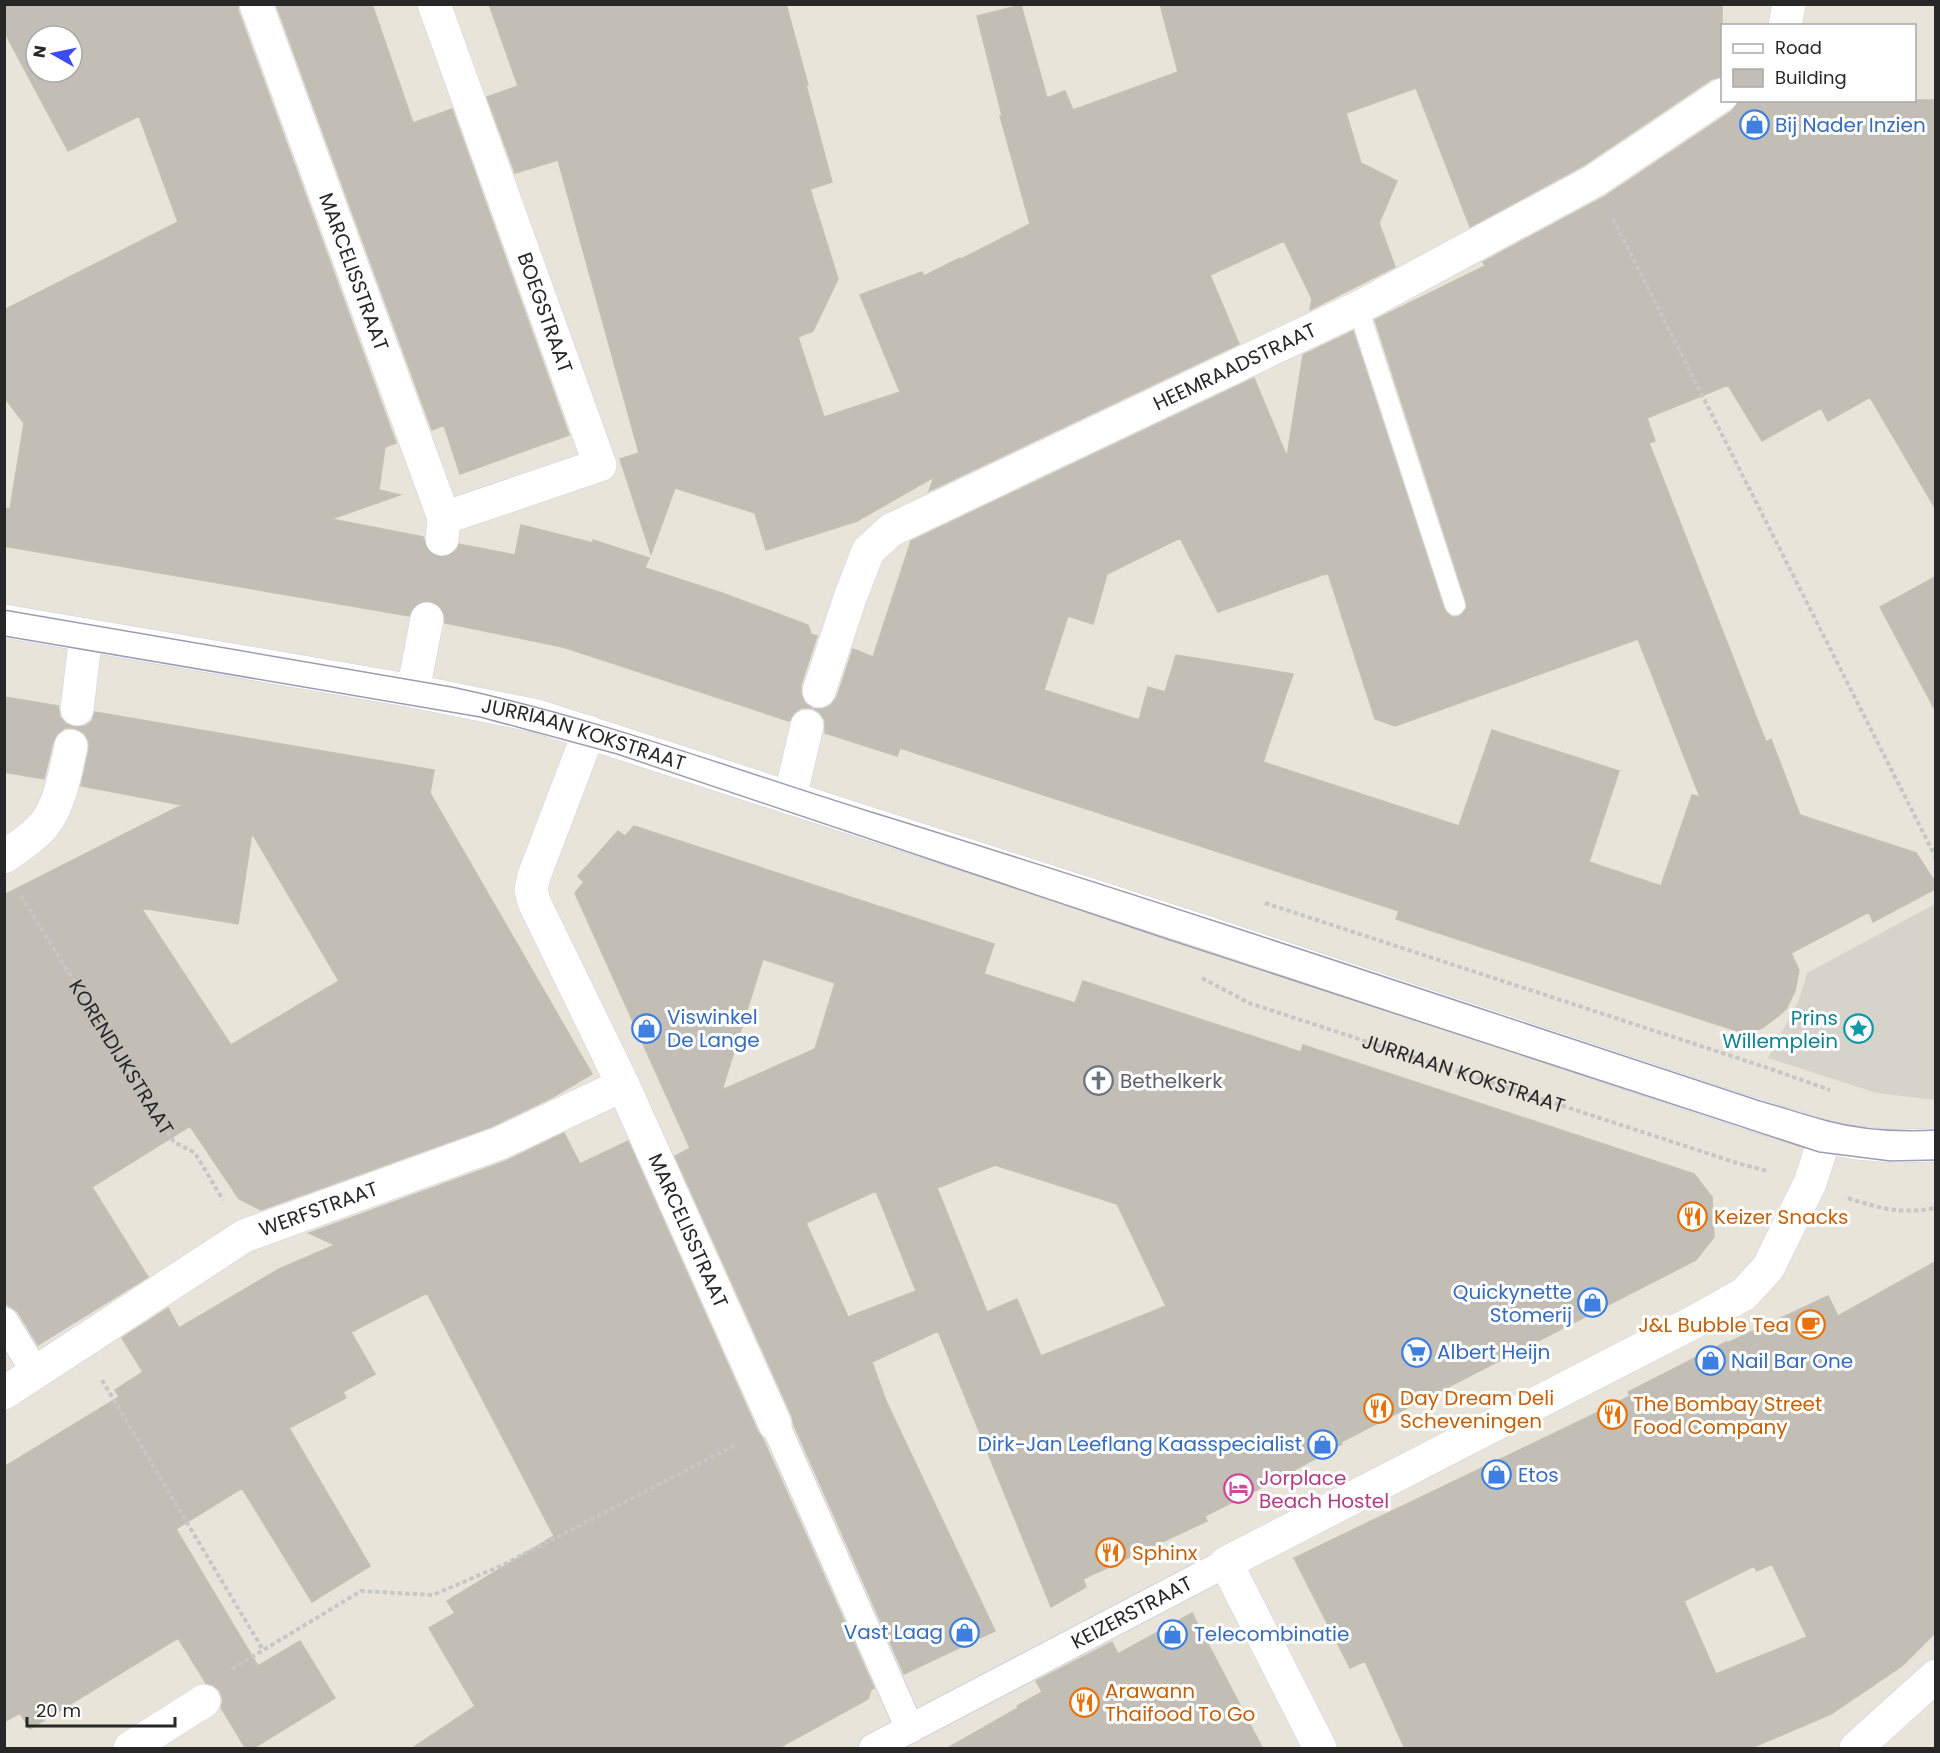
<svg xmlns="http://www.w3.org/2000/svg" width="1940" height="1753" font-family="Poppins,sans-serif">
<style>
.plaza{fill:#d6d3cb}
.building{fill:#c2beb5;stroke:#c4c0b3;stroke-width:1.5;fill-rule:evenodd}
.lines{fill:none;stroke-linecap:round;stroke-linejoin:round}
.minor-tunnel{stroke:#c2beb5;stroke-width:33;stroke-dasharray:33 16;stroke-linecap:butt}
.service-casing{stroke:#ced0e0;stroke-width:21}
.pedestrian-casing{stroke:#ced0e0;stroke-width:30}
.minor-casing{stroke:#ced0e0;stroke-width:34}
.secondary-casing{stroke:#ced0e0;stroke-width:34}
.path{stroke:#c7c7c7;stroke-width:4;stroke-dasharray:4.5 3;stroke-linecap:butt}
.service{stroke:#fff;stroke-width:20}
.pedestrian{stroke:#fff;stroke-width:28}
.minor{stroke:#fff;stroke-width:33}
.secondary{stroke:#fff;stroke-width:33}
.tram{stroke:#9c9db1;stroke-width:1.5}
.labels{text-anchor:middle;stroke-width:6;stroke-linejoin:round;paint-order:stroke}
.shop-label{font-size:20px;fill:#366cbe;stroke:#fff;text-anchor:start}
.street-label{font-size:20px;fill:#272727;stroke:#fff}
.culture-label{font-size:20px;fill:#0d838f;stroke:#fff;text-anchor:end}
.worship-label{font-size:20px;fill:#5b616d;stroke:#fff;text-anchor:start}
.food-label{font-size:20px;fill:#c56008;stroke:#fff;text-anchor:start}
.hotel-label{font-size:20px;fill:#b23c85;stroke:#fff;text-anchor:start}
</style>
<rect width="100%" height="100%" fill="#e9e4d9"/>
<!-- plaza -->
<path class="plaza" d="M1935,904V1100L1877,1093L1768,1058L1799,1000L1807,973Z"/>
<!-- building -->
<path class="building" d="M4,4H238V10L396,443L385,447L379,490L400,495L331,519L423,537L425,547L432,555L440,558L450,556L457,550L459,544L515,555L521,525L593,543V540L649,558L645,568L722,593L808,625L811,634L817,636L801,685V694L805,703L812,708H801L794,713L789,721L563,647L445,623L444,612L440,605L431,601L420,602L413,607L409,616L4,546V508L10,509L24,423L4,397V310L178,222L139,116L68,151L4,31ZM36,36H72V72H36Z
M276,4H372L413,123L452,109L569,435L460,474L444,425L432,430Z
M489,4H786L808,85H806L832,182L810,189L838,279L813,331L798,337L824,417L900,392L860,295L922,272L924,276L960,258L961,259L1030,224L1000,116L1002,115L977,16L1021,5L1047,98L1065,91L1073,110L1178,72L1160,4H1722V77L1712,79L1584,165L1470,227L1416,88L1346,113L1361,163L1397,181L1379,223L1395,267L1310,310L1312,299L1284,241L1210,275L1239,344L929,491L934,477L857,521L766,550L755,513L675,488L651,554L620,459L639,453L558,160L515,173L487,97L518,86Z
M1739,100H1935V508L1870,397L1828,421L1821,408L1762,441L1728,385L1647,418L1655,441L1649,443L1766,742L1771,739L1800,815L1916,853L1935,882V889L1873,922L1869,912L1791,953L1799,970L1795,991L1786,1009L1777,1017L1762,1028L1746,1034L1396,919L1399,911L900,748L897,756L825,733V720L820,713L814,709H823L831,705L837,697L853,649L873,657L911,541L1254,378L1287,457L1303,355L1353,331L1444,609L1447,613L1452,617H1458L1463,613L1467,608L1466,601L1375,320L1485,266L1483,262L1604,197L1732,111ZM1180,538L1218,612L1328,573L1375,719L1395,726L1638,639L1700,797L1692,795L1661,886L1589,862L1619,771L1519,739L1492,730L1459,826L1263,762L1293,674L1176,655L1165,692L1148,687L1139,720L1044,690L1068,616L1093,624L1107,574Z
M1935,577V710L1880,607Z
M4,697L58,706L60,717L66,724L74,727L85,726L92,721L95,712L434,770L430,793L592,1074L553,1097L493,1126L261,1210L239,1199L190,1126L92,1187L148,1277L38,1345L18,1312L4,1302V895L182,805L81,786L89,750V741L84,733L74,728H65L57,734L53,742L44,779L4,772ZM252,833L339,981L231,1045L141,908L238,924Z
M634,826L994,944L984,974L1075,1003L1083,981L1301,1052L1303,1045L1694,1174L1712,1197L1714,1237L1696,1260L1341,1442L1342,1444L1280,1478L1205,1516L1207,1521L1083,1579L1086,1587L1051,1607L938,1331L872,1362L886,1401L995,1631L904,1674L794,1425L792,1416L675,1156L690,1148L575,893L584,882L578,876L618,831L625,836ZM763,959L835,983L815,1049L722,1090ZM995,1165L1117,1204L1166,1306L1041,1356L1017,1299L987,1312L937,1188ZM876,1191L916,1291L848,1317L806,1223Z
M564,1133L580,1164L628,1141L758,1432L763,1439L874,1688L871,1690L868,1699L777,1749H411L475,1706L429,1628L455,1613L447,1601L554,1536L427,1293L351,1332L375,1374L343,1392L346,1398L289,1428L370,1566L312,1602L242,1488L176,1529L258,1666L300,1641L335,1698L252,1749H246L221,1708L223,1700L220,1691L213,1685L206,1683L178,1638L30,1729L20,1713L4,1722V1467L119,1397L115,1390L143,1372L122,1338L168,1308L179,1328L279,1269L335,1245L309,1233L506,1161Z
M1935,1262V1633L1902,1666L1831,1714L1749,1749H1405L1365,1661L1350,1668L1294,1558L1586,1418L1630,1396L1628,1392L1726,1342L1725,1344L1828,1296L1838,1316ZM1772,1564L1807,1637L1716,1674L1684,1601L1754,1566L1757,1571Z
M1192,1613L1263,1749H946L1018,1708L1017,1706L1042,1692L1036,1681L1112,1642L1118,1654Z"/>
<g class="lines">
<!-- minor-tunnel -->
<path class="minor-tunnel" d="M427,619L441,540"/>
<defs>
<path id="service" d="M1358,308L1455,605"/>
<g id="pedestrian">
<path d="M4,1321L36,1373"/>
<path d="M775,1424L910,1729"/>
<path id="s3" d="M873,1748L1226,1563"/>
</g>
<g id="minor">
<path id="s4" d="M256,4L444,518L442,539"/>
<path id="s5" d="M434,4L600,465L444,518"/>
<path d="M1785,26L1789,4"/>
<path d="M413,691L427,619"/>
<path id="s6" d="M819,691L850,598L868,551L891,530L1358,308L1594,181L1722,95"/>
<path d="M77,709L86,635"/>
<path id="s7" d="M589,732L534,876L531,890L534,902L623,1085L775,1424"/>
<path d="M790,798L807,726"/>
<path d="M4,857C18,847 33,838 44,825C61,803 65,773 71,746"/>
<path id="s8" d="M4,1393L244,1236L500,1143L623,1085"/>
<path d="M130,1748L204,1701"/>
<path d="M1320,1748L1226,1563L1696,1321L1744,1294L1768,1268L1810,1183L1825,1137"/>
<path d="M1856,1748L1936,1676"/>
</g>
<g id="secondary">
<path id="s9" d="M4,621L413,691L537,716L1205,932L1733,1108L1825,1137L1857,1143L1893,1146L1936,1145"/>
</g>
</defs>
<!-- service casing -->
<use href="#service" class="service-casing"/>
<!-- pedestrian casing -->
<use href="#pedestrian" class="pedestrian-casing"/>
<!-- minor casing -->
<use href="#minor" class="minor-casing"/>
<!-- secondary casing -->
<use href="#secondary" class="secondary-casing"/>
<!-- path -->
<g class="path">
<path d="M1613,219L1936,858"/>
<path id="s1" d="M21,896L174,1142L195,1153L223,1200"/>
<path d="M1265,903L1771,1069L1830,1090"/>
<path id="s2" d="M1202,978L1249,1003L1737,1163L1767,1171"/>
<path d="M1848,1198C1880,1209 1902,1214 1936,1208"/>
<path d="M102,1380L263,1650"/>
<path d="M232,1669L361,1591L433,1595L503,1565L737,1444"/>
</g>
<!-- service -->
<use href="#service" class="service"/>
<!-- pedestrian -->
<use href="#pedestrian" class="pedestrian"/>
<!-- minor -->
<use href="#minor" class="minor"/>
<!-- secondary -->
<use href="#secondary" class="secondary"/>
<!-- tram -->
<path class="tram" d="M4,610L452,687C594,717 730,768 868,811C1167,903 1463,1003 1760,1101C1782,1107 1805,1115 1828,1121C1862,1130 1900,1132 1936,1130
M4,636L480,717L617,754L1167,939L1819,1152L1890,1161L1936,1160"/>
</g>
<!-- icons -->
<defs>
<symbol id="shop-ring" viewBox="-11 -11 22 22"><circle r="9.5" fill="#fff" stroke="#3f7fe0" stroke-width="1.5"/><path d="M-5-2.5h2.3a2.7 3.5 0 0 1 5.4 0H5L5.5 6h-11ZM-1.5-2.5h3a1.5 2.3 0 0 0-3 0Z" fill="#3f7fe0"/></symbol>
<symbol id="sight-ring" viewBox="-11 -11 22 22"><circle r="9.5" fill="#fff" stroke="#0f9aa8" stroke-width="1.5"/><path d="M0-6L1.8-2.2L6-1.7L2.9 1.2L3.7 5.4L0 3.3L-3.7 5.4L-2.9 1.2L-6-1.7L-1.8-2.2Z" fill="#0f9aa8"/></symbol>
<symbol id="church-ring" viewBox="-11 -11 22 22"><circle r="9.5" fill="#fff" stroke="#6b7280" stroke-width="1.5"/><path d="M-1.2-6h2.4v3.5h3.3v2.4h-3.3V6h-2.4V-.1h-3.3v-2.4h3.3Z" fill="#6b7280"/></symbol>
<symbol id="restaurant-ring" viewBox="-11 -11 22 22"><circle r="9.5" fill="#fff" stroke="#e8710a" stroke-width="1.5"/><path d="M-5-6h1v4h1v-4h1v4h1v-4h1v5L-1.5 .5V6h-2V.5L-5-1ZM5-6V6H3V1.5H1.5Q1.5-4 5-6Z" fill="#e8710a"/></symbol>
<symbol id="cafe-ring" viewBox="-11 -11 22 22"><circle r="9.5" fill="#fff" stroke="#e8710a" stroke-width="1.5"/><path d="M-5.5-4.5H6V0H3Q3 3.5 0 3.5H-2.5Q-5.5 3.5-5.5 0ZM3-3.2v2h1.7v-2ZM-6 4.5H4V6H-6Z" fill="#e8710a"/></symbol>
<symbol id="supermarket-ring" viewBox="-11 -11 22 22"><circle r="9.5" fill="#fff" stroke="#3f7fe0" stroke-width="1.5"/><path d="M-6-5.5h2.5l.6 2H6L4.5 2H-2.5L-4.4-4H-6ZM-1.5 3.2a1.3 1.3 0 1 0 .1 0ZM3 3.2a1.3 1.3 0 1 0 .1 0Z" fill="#3f7fe0"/></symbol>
<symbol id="hotel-ring" viewBox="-11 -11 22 22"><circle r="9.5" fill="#fff" stroke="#d1479c" stroke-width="1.5"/><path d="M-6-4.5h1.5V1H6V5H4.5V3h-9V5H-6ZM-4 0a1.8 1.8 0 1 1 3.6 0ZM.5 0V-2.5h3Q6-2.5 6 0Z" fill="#d1479c"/></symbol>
</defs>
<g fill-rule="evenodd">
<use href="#shop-ring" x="1738" y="108" width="33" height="33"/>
<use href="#shop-ring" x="630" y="1012" width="33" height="33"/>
<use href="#sight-ring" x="1842" y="1012" width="33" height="33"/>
<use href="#church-ring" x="1082" y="1064" width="33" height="33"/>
<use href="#restaurant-ring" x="1676" y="1200" width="33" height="33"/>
<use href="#shop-ring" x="1576" y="1286" width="33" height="33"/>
<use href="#cafe-ring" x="1794" y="1308" width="33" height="33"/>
<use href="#supermarket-ring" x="1400" y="1336" width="33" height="33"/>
<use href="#shop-ring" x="1694" y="1344" width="33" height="33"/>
<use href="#restaurant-ring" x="1362" y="1392" width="33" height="33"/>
<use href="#restaurant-ring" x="1596" y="1398" width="33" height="33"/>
<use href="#shop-ring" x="1306" y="1428" width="33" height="33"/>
<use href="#shop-ring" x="1480" y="1458" width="33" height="33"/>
<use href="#hotel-ring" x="1222" y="1472" width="33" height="33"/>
<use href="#restaurant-ring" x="1094" y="1536" width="33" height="33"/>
<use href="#shop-ring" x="948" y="1616" width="33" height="33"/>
<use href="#shop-ring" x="1156" y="1618" width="33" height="33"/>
<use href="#restaurant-ring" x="1068" y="1686" width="33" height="33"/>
</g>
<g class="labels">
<!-- shop labels -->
<g class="shop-label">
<text x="1775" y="132">Bij Nader Inzien</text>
<text x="667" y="1024">Viswinkel<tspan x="667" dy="23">De Lange</tspan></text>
<text x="1572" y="1299" text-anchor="end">Quickynette<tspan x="1572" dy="23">Stomerij</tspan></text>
<text x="1437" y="1359">Albert Heijn</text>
<text x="1731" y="1368">Nail Bar One</text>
<text x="1302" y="1451" text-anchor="end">Dirk-Jan Leeflang Kaasspecialist</text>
<text x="1518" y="1482">Etos</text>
<text x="943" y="1639" text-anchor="end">Vast Laag</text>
<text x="1194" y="1641">Telecombinatie</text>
</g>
<!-- street labels -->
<g class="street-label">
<text dy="7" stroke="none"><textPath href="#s4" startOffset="285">MARCELISSTRAAT</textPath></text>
<text dy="7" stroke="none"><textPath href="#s5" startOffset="328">BOEGSTRAAT</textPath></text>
<text dy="7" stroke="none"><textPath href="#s6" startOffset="560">HEEMRAADSTRAAT</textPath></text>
<text dy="7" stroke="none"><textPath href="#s9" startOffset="591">JURRIAAN KOKSTRAAT</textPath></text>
<text dy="7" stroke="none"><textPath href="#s1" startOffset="190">KORENDIJKSTRAAT</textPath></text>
<text dy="7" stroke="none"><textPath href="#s2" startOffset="279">JURRIAAN KOKSTRAAT</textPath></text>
<text dy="7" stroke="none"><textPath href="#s8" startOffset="366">WERFSTRAAT</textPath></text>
<text dy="7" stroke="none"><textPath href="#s7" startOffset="544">MARCELISSTRAAT</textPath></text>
<text dy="7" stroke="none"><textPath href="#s3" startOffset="292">KEIZERSTRAAT</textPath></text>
</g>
<!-- culture labels -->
<g class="culture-label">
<text x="1838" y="1025">Prins<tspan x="1838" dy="23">Willemplein</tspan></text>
</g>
<!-- worship labels -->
<g class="worship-label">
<text x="1120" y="1088">Bethelkerk</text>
</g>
<!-- food labels -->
<g class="food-label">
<text x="1714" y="1224">Keizer Snacks</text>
<text x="1789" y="1332" text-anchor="end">J&amp;L Bubble Tea</text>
<text x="1400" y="1405">Day Dream Deli<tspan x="1400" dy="23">Scheveningen</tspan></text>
<text x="1633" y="1411">The Bombay Street<tspan x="1633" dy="23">Food Company</tspan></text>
<text x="1132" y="1560">Sphinx</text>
<text x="1105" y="1698">Arawann<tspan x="1105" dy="23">Thaifood To Go</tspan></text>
</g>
<!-- hotel labels -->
<g class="hotel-label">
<text x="1259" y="1485">Jorplace<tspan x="1259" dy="23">Beach Hostel</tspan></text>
</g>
</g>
<!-- border -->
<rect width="1940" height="1753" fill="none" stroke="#272727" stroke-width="12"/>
<!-- legend -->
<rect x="1721" y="24" width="195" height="78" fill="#ffffff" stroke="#a9a9a9" stroke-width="1.5"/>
<rect x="1733" y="44" width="30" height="9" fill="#ffffff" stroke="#a9a9a9" stroke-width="1.5"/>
<text x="1775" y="54" font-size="18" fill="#272727">Road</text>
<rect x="1733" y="69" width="30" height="18" fill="#c2beb5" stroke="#a9a9a9" stroke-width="1.5"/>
<text x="1775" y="84" font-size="18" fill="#272727">Building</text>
<!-- north arrow -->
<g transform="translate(54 54) rotate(279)"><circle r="28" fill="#ffffff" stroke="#a9a9a9" stroke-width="1.5"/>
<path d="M0-4.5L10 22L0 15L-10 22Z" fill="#3c4af3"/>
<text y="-9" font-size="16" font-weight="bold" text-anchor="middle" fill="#272727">N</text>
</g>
<!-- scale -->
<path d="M27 1717v9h148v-9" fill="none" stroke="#272727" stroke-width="3"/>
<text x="36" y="1717" font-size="18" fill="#272727" stroke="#ffffff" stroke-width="4.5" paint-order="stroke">20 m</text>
</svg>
